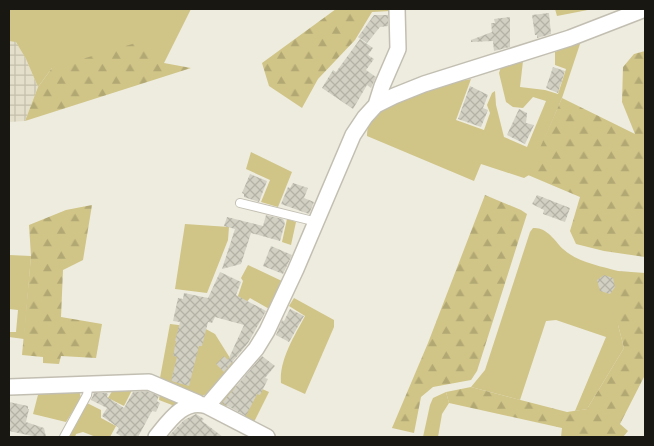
<svg xmlns="http://www.w3.org/2000/svg" width="654" height="446" font-family="'Asap Condensed',sans-serif">
<style>
.industrial{fill:url(#industrial-grid)}
.green{fill:#d0c487}
.forest{fill:url(#forest-firs)}
.building{fill:url(#building-cross-hatch)}
.lines{fill:none;stroke-linecap:round;stroke-linejoin:round}
.service-casing{stroke:#c2bfb2;stroke-width:10}
.minor-casing{stroke:#c2bfb2;stroke-width:18}
.service{stroke:#fff;stroke-width:8}
.minor{stroke:#fff;stroke-width:15}
</style>
<defs>
<pattern id="industrial-grid" width="8" height="8" patternUnits="userSpaceOnUse" patternTransform="scale(1.25)"><rect width="8" height="8" fill="#e4dfca"/><path d="M0 4h8M4 0v8" fill="none" stroke="#c3bfac"/></pattern>
<pattern id="forest-firs" width="22" height="20" patternUnits="userSpaceOnUse" patternTransform="scale(1.25)"><rect width="22" height="20" fill="#d0c487"/><path d="M5 1l3.5 6h-7zM16 11l3.5 6h-7z" fill="#b2a874"/></pattern>
<pattern id="building-cross-hatch" width="8" height="8" patternUnits="userSpaceOnUse" patternTransform="scale(1.25)"><rect width="8" height="8" fill="#d2d0c2"/><path d="M0 0l8 8M0 8l8-8" fill="none" stroke="#b4b2a6"/></pattern>
</defs>
<rect width="100%" height="100%" fill="#eeecde"/>
<!-- industrial -->
<path class="industrial" d="M9,29L26,59L38,87L25,121L9,122Z"/>
<!-- green -->
<path class="green" d="M9,9H191L164,63L52,68L38,87L26,59L16,42L9,41Z
M581,41L562,98L529,175L524,178L481,164L474,181L367,136C367,129 369,120 374,115C394,96 444,84 471,79L456,120L484,130L490,113L487,105L492,93L495,91L496,105L504,137L527,147L546,101L533,97L523,108L513,107L506,102L499,73L501,67L523,61L520,87L545,90L558,94L566,69L555,65V52Z
M251,152L292,172L278,207L261,202L270,180L246,169Z
M287,219L296,222L291,245L282,242Z
M185,224L229,227L228,240L207,293L175,289Z
M533,228C547,227 554,240 563,249C577,262 600,266 618,271V325L624,348L587,409L575,411L606,337L556,320L546,321L520,400L471,387L485,370L530,232Z
M9,255L31,256L24,339L9,337V332H16L18,310L9,309Z
M248,265L284,282L271,310L250,298L245,304L237,299L243,281L241,278Z
M294,298L334,320V327L305,394L281,383C279,360 294,337 305,316L289,306Z
M170,324L204,328L215,334L235,366L211,392L200,397L160,378Z
M239,377L240,378L226,407L245,416L260,388L269,392L253,424L218,405Z
M114,388H133L124,406L108,398Z
M79,390L81,398L66,422L33,414L39,391Z
M160,392L180,404L167,414L172,405L159,400Z
M446,392L449,403L442,414L438,437H423L430,405L433,398Z
M87,403L101,410V418L116,426L110,437H96L83,432L76,434L75,437H68Z"/>
<!-- forest -->
<path class="forest" d="M336,9H390V11L372,12L355,40L318,79L302,108L269,86L262,63Z
M555,9H593L557,16Z
M139,42L164,63L191,68L25,121L38,87L52,68Z
M645,51V257L604,251L576,244L570,231L580,197L528,175L562,98L635,134L622,102L623,67L634,54Z
M485,195L521,210L527,214L477,371L471,380L433,387L421,397L414,433L392,428L428,343Z
M92,205L83,260L63,270L61,317L102,324L96,358L61,356L59,364L43,363V357L22,355L31,256L29,225L66,210Z
M618,271L645,273V375L620,424L628,431L623,437H561L562,428L449,403L446,392L471,387L567,412L587,409L624,348L618,325Z"/>
<!-- building -->
<path class="building" d="M549,13L551,34L537,38V35H535L532,15Z
M374,15H388V26L380,27L367,43L358,37Z
M510,17V47L494,51L493,41L471,42V40L492,32L491,23H495L494,19Z
M360,39L373,48L368,55L374,59L366,70L376,77L371,88L367,85L353,109L322,88L333,70L336,72Z
M553,67L565,71L558,93L546,88Z
M470,86L488,95L483,108L488,110L481,127L458,119Z
M519,109L527,113L526,123L534,125L525,144L507,135Z
M250,174L267,181L259,202L244,197V194L242,193Z
M293,183L308,188L304,198L314,202L309,214L281,204L288,187L290,188Z
M537,195L570,208L565,222L543,214L544,210L532,204Z
M266,215L283,219L285,223L280,241L251,233L241,264L222,269L235,229L224,226L227,217L263,226Z
M271,246L292,255L283,274L263,266Z
M220,272L241,282L236,295L266,311L248,343L224,372L216,364L224,356L228,360L244,325L215,317L212,323L208,322L202,346H199L189,386L171,381L177,357L173,356L176,341H175L180,322L173,321L178,298L183,299L184,293L208,298Z
M604,275L613,278L615,287L610,294L600,291L597,280Z
M290,309L304,316L289,342L276,335L282,320L284,321Z
M262,356L275,366L265,378L268,379L260,395L257,394L246,416L222,403Z
M147,391L159,396L157,401L160,403L156,412L152,411L138,437H122L116,433L119,428L102,416L107,408L91,400L94,393H106L108,394L107,397L124,408L133,392Z
M9,402L28,406V409H29L26,422L44,428L46,437H37L9,431Z
M196,414L204,419L202,421L223,437H168L184,420Z"/>
<g class="lines">
<defs>
<path id="service" d="M240,203L317,222
M64,437L87,395L89,383"/>
<path id="minor" d="M376,105L382,86L398,49L397,9
M9,387L149,382L198,403
M207,406L256,349L267,331L296,269L353,135L365,117L376,105L394,96L424,84L570,38L645,9
M156,437C169,421 184,398 207,406L267,437"/>
</defs>
<!-- service casing -->
<use href="#service" class="service-casing"/>
<!-- minor casing -->
<use href="#minor" class="minor-casing"/>
<!-- service -->
<use href="#service" class="service"/>
<!-- minor -->
<use href="#minor" class="minor"/>
</g>
<!-- border -->
<rect width="654" height="446" fill="none" stroke="#181712" stroke-width="20"/>
</svg>
